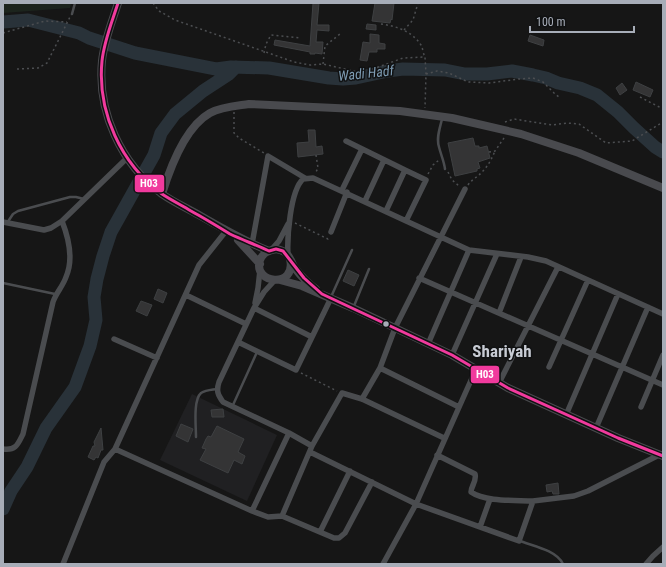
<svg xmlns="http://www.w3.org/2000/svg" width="666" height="567" font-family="'Roboto Condensed',sans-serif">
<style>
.built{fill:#202022}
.green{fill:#1c241d}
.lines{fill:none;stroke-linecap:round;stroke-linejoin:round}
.river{stroke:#293239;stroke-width:13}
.building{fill:#343435;stroke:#3e4042}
.path{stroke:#4c4e51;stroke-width:1.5;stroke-dasharray:2 3;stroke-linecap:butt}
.lane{stroke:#4a4c4f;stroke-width:2.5}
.street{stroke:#4a4c4f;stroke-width:5.5}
.secondary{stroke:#494a4e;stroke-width:8}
.bus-1-casing{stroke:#101112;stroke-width:6}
.bus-1{stroke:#f13a9d;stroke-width:3}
.bus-dot{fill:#a7adb8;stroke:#101112;stroke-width:1.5}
.labels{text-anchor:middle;stroke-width:3;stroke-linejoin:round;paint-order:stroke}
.water-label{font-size:14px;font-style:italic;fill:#7e9cb3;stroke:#101112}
.district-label{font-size:17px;font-weight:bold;fill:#c8ccd4;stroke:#101112}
.line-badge{stroke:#101112;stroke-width:1.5}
.badge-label{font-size:11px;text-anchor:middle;font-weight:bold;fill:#fff}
</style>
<rect width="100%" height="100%" fill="#161616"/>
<!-- built -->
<path class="built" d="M192,394L277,435L247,501L160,460Z"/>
<!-- green -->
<path class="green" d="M3,3H71L70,8L3,13Z"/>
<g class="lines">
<!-- river -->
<path class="river" d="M3,22L28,20L79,33L89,38L135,53L216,69L231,67L269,68L329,78L343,79L356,78L388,71L403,69L445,70L465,74H487L512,71L533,75L546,78L558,83L580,88L597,95L618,112L634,128L655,147L663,152
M3,509L11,491L27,467L46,428L75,387L90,346L96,320L94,297L97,279L103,256L111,232L154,155L161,133L175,114L203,91L229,74L236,67"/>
</g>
<!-- building -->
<path class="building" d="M313,3H319L317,25H329V31L317,30L316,42H323L322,54L315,53V54H310V52L274,45L275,40L310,46Z
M375,3H394L392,20L391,19L390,23L372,21Z
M367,24L376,25V30L366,29Z
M370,34L379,35V43L385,44V49H377V52H369L367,61L360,60L363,42L370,43Z
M530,35L544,40L543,46L528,41Z
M636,82L653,90L650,97L633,90Z
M622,83L627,90L620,95L616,88Z
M308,130H315L316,147L322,146L323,154L298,157L297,143L309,142Z
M473,138L475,146H479V148L487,146L490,158L478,162L480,168L477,169V171L455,176L448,143Z
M348,270L359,275L354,286L343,281Z
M158,289L167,293L163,303L154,299Z
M141,301L152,305L147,316L136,311Z
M223,409L224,417H212L211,410Z
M181,424L193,429L188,442L176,436Z
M217,426L244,439L238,452L245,456L242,464L234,460L228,473L200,460L206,449L202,448L206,439L208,436L211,437Z
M101,428L103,450H101L98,458L96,457L94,460L88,457L93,446H95L94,442Z
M558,483L559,494H553L552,491L547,492L546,485Z"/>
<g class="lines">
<!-- path -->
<path class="path" d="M153,3L159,11L175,20L294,62L310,65L323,64L362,73L403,58L425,57L426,74L425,108
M381,24C396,26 412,31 421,45C423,48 423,54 425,57
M404,30L413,20L418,3
M3,33L45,21L67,22
M264,53L266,44L271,35L301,38
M323,64L325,46L340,34
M17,69L38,68L47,63L70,17
M426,74L437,71L449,73L468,82L489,83L519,79L533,78L543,82L554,93L560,98
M640,97L663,109
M234,112V133L239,138L264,153
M505,122L514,119L552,125L567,123L579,124L606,143L632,141L663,122
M489,152L495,151L504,138
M316,155L318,168L316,172
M448,172L452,180L459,186
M428,174L433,165L439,160
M468,185C472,179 478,177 483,171C488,166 492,158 495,151
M295,223L328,239L329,236
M301,373L337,391"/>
<!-- lane -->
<path class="lane" d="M72,14L75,3
M442,119C440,128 436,138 439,147C441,155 444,161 445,169
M7,223L13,214L18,211L70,197H76L84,199
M3,283L55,294
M331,297L352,250
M354,306L369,269
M233,405L257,352
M196,437C196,426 193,400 201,393C206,390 211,390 217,389
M520,541C533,546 556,550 563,564"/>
<!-- street -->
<path class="street" d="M346,141L405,170L386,211
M405,170L426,180L406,221
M342,190L362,149
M365,201L384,160
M3,222L44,230L51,228L62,221L127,158
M331,232L347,192
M252,244L268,156L305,178
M272,249L279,241L288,224
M288,256C287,238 290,191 303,179L313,178L469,250L528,257L546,261L663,314
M419,278L663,385
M186,295L246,324
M255,303L258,288L260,270
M254,308L312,337
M499,313L521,257
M114,339L157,358
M238,342L296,370L331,298
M428,344L469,250
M452,355L497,254
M549,367L588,280
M380,368L459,407
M499,383L558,267
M362,399L380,368L395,328L465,189
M641,407L663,355
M566,415L618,294
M596,428L648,307
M289,433L312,446
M3,449C16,451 18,444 23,434L53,302C56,293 63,286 66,277C74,259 69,239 62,221
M115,449L252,511L268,517L282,516L334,538H339L345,533L372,482
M310,452L416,504L519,541L533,501L574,496L588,491L659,455
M437,455L475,474C477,481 471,486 471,492C485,502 516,500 533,501
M252,511L289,433L223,402C218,395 216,391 219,382L254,308L264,292L275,280
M282,516L312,446L342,393L362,399L444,438
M480,527L490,499
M320,532L350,471
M63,564L104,462L115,449L199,265L226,231
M383,564L416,504L476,369
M646,564L653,556L663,547"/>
<!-- secondary -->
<path class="secondary" d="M118,3C112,22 104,41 102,61C97,112 121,164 162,194C173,202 187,208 199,215C222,228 244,241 269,251
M162,194C170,168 185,127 210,113C221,107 236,106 249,104L400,111L452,118L521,134L579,153L663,188
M238,240L260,264
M290,259C297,289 252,284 260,260C262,255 267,251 272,250C277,248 282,250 286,253C290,257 292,262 294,267C300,275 307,283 316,289
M280,280L302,286L353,308L452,355L508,388L618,438L663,456"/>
<defs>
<path id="bus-1" d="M118,3C112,22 104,41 102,61C97,112 121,164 162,194C171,200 181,205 191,211C204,218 217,226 230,234C243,240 256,245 269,251L276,249L283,251L304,278L322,294L452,355L508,388L618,438L663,456"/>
</defs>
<!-- bus-1 casing -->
<use href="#bus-1" class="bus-1-casing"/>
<!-- bus-1 -->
<use href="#bus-1" class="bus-1"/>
</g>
<!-- markers -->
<circle class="bus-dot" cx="386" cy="324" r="3.5"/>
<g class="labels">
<!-- water labels -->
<g class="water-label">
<text transform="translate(366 73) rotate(-6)" y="5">Wadi Hadf</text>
</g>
<!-- district labels -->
<g class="district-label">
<text x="502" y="357">Shariyah</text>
</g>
</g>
<g class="line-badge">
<rect x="134" y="174" width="31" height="19" rx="4" fill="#f13a9d"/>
<rect x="470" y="365" width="30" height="19" rx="4" fill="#f13a9d"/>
</g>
<g class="badge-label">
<text x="149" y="187">H03</text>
<text x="485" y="378">H03</text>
</g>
<!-- border -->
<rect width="666" height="567" fill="none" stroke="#a7adb8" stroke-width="8"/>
<!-- scale -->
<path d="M530 26v6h104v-6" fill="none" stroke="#a7adb8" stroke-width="2"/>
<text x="536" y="26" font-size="12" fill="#a7adb8" stroke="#101112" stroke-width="3" paint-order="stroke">100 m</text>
</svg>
